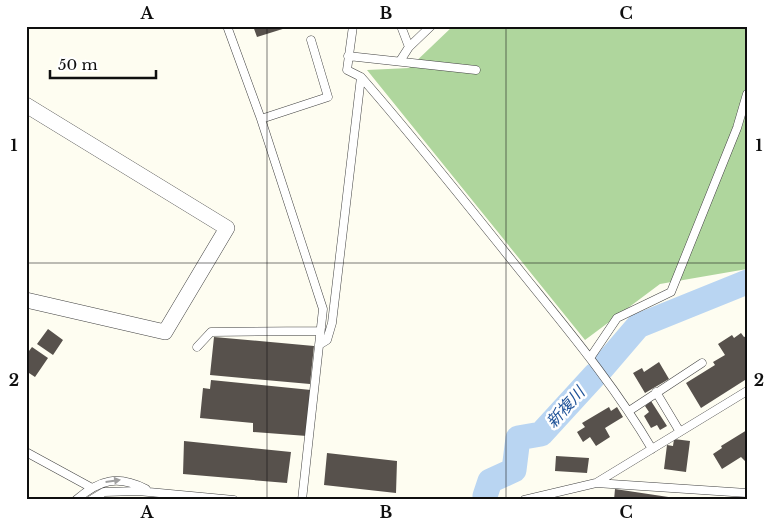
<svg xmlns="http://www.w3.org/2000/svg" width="773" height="526" font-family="'Libre Baskerville','Noto Sans JP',serif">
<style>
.forest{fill:#afd69d}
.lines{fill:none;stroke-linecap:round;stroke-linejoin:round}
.river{stroke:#b9d5f2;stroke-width:25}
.building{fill:#57514c}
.lane-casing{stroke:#424242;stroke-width:9}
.street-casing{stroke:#424242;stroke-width:16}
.lane{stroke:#fff;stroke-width:8}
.street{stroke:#fff;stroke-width:15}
.oneway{fill:#9f9f9f}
.grid{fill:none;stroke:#0f0f0f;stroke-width:1;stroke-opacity:0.55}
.labels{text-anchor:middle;stroke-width:5;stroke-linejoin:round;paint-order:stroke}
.water-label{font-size:16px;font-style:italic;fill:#205398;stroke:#fff}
.neatline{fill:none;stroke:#0f0f0f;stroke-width:2}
.grid-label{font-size:16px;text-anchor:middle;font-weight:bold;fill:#0f0f0f}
</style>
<rect width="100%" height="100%" fill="#fefdf1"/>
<!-- forest -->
<path class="forest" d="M453,26H747V269L660,284L585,340L367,70L409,68Z"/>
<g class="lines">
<!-- river -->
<path class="river" d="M602,368L638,326L747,282
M485,496L490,481L514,470L518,438L541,434L595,375"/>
</g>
<!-- building -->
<path class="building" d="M253,26H289V27L257,37Z
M48,329L63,340L53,355L37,344Z
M741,333L744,337L747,336V383L745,380L701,408L686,383L715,365L713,362L725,355L718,344L732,335L734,338Z
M214,337L314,346L310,384L210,375Z
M32,347L48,358L35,377L26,371V355Z
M659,362L669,379L645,393L633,373L642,368L644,372Z
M211,380L311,390L307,436L253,432V423L200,418L203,388L210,389Z
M651,401L667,426L660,430L657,425L651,428L644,416L649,412L645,406Z
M609,407L611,411L617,407L623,417L605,428L610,437L596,446L590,437L583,442L577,432L585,427L582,423Z
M747,430V463L741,457L722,469L713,454L722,448L721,446Z
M674,439L690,441L686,472L664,469L667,445L673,446Z
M184,441L291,452L287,483L183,474Z
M327,453L397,461L396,493L324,485Z
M556,456L589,458L587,473L555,471Z
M615,489L675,498L614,500Z"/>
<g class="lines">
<defs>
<path id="lane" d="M227,26L261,119L323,309L302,500
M401,26L409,47
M348,56L476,70
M400,61L409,47L431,26
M361,77C417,141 469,207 522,273C568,330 615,386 652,449
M261,119L328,97L311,40
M319,345L327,340L332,323L361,77L347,70L353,26
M197,347L211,332L320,331
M590,358L617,318L671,292L737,128L747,94
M656,392L680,432
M629,411L702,363
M26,452L92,488
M596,483L747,493
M76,500C100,479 118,475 146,489
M91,500L104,492L138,491L234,500
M524,500L596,483L747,391"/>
<path id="street" d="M26,105L227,228L165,332L26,300"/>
</defs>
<!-- lane casing -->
<use href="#lane" class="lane-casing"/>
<!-- street casing -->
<use href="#street" class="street-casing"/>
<!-- lane -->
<use href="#lane" class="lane"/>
<!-- street -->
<use href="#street" class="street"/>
</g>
<!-- one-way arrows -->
<defs><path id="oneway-solid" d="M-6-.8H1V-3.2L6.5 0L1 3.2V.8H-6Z" transform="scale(1.25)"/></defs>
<use class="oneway" href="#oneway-solid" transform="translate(113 481) rotate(-8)"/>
<!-- grid -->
<path class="grid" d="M267,26V500M506,26V500M26,263H747"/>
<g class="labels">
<!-- water labels -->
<g class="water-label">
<text transform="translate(565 407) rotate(-48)" y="6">新複川</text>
</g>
</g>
<!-- border -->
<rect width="773" height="526" fill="none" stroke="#ffffff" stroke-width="55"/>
<!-- scale -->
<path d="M50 70v8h106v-8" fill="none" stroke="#0f0f0f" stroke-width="2.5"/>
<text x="58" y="70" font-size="15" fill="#0f0f0f" stroke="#ffffff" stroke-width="4" paint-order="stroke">50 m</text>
<rect x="28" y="28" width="718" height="470" class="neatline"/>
<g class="grid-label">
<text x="147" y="19">A</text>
<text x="386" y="19">B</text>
<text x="626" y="19">C</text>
<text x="14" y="151">1</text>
<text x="759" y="151">1</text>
<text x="14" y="386">2</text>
<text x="759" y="386">2</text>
<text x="147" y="518">A</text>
<text x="386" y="518">B</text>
<text x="626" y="518">C</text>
</g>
</svg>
